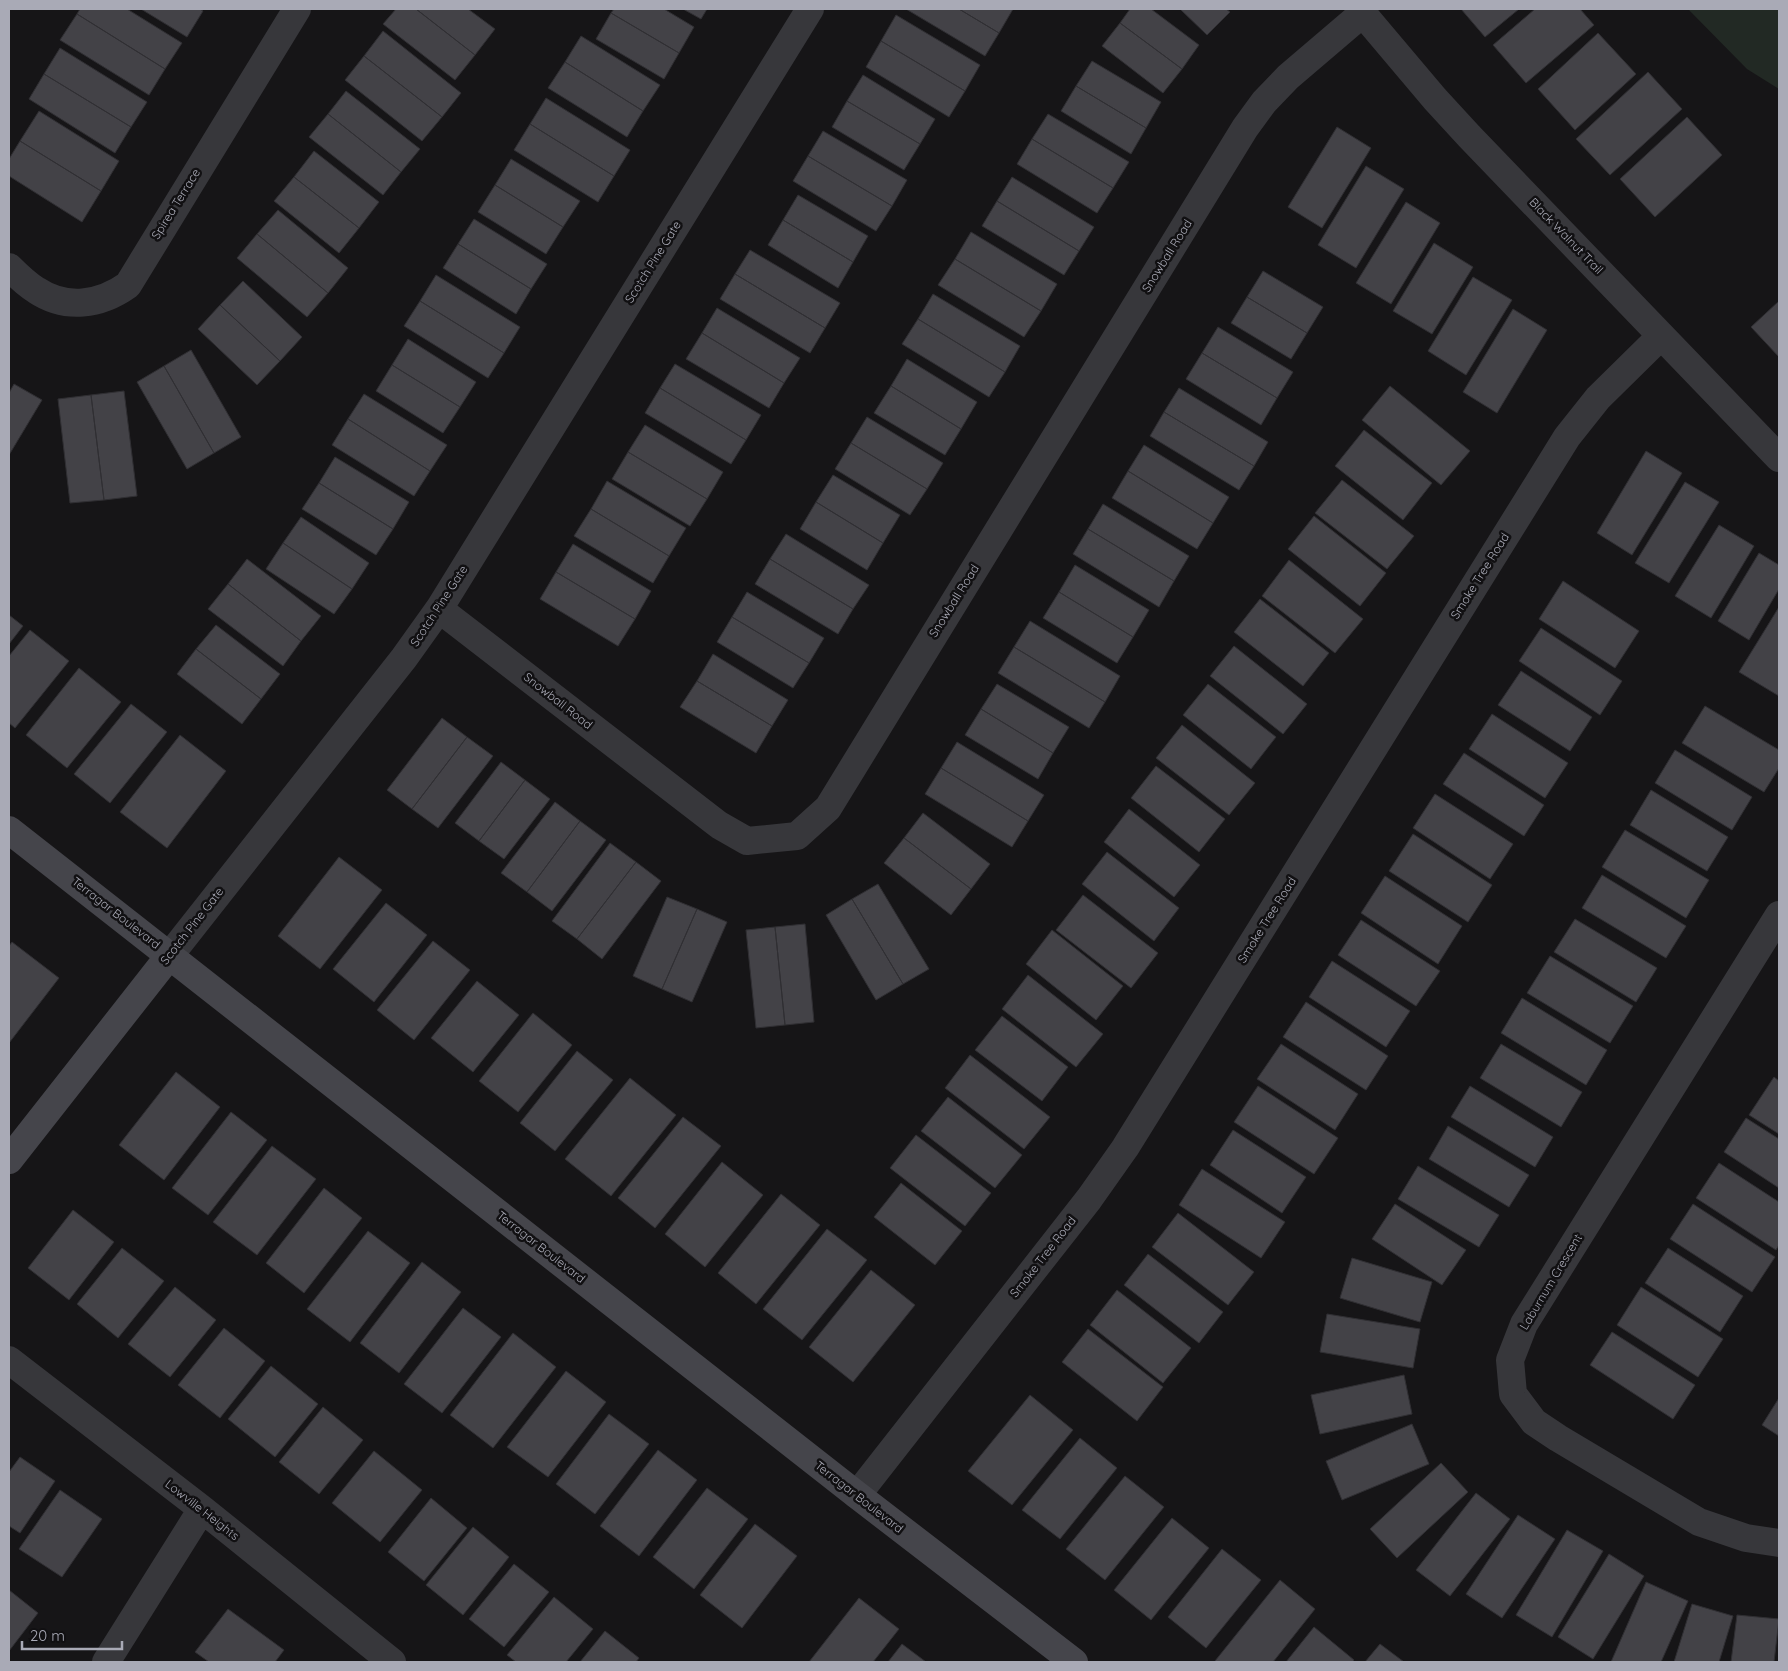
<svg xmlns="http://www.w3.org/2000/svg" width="1788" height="1671" font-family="Quicksand,sans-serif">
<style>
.green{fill:#222924}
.building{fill:#434247;stroke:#302f33}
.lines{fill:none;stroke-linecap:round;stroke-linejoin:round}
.street{stroke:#37373b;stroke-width:28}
.secondary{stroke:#45454b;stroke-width:28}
.labels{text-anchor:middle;stroke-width:5;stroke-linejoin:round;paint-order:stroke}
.street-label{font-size:12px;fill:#a9aab6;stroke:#111012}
</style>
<rect width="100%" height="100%" fill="#161517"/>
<!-- green -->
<path class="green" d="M1688,9H1779V89L1747,69Z"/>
<!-- building -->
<path class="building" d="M80,9H127L182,43L165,69L77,14Z
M141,9H200L203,11L187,37Z
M396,9H416L475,55L455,80L383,24Z
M416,9H468L495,29L475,55Z
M614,9H664L694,27L679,53L611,13Z
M683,9H707L701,19Z
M906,9H959L999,33L985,56Z
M959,9H1013L999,33Z
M1130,9H1151L1199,45L1182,69L1120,23Z
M1180,9H1226L1230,12L1207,35Z
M1461,9H1519L1485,37Z
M1535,9H1580L1594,25L1526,83L1493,45Z
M611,13L679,53L664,79L596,39Z
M77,14L165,69L149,95L60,40Z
M896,15L980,65L965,91L881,41Z
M1120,23L1182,69L1163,93L1102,46Z
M383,31L461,93L442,117L364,56Z
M1598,33L1636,74L1575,130L1538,89Z
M581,36L660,85L643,111L565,62Z
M881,41L965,91L949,117L866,67Z
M60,48L147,102L131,127L44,74Z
M364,56L442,117L422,141L345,80Z
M1092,61L1161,102L1146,128L1076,86Z
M565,62L643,111L627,137L548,88Z
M1648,72L1682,109L1610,175L1576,139Z
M44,74L131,127L115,153L29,99Z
M863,75L935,119L920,144L847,101Z
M1076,86L1146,128L1131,154L1061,111Z
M346,91L420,149L401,172L328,114Z
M546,98L630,150L614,176L530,124Z
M847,101L920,144L904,170L832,127Z
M39,111L119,161L101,191L20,141Z
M328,114L401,172L383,195L309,137Z
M1048,114L1129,162L1113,188L1032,139Z
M1687,117L1722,155L1655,217L1620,179Z
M530,124L614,176L598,202L514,150Z
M1337,127L1371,148L1322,228L1288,207Z
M823,131L907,180L892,206L808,156Z
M1032,139L1113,188L1097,213L1017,164Z
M20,141L101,191L82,222L9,176V159Z
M314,151L379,202L359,228L294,177Z
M808,156L892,206L876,231L793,181Z
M511,159L580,201L563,227L495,185Z
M1366,166L1404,189L1356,268L1318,245Z
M294,177L359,228L339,253L274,201Z
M1012,177L1094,227L1079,251L997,201Z
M495,185L563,227L546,254L478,212Z
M798,195L868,236L853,262L783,220Z
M997,201L1079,251L1064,275L982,226Z
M1406,202L1440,223L1391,304L1356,283Z
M278,210L348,268L328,293L257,234Z
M474,219L547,264L531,289L458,244Z
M783,220L853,262L838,288L768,245Z
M971,232L1057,284L1041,311L955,259Z
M257,234L328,293L307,317L237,258Z
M1434,243L1473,267L1432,334L1393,311Z
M458,244L531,289L516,314L443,268Z
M750,250L840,303L825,328L735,274Z
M955,259L1041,311L1024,337L938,285Z
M1263,271L1323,307L1307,333L1247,297Z
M735,274L825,328L810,353L720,299Z
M436,275L520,327L504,353L420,301Z
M1473,277L1512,300L1466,375L1428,351Z
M243,281L302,337L280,361L220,305Z
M933,294L1020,346L1005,372L918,319Z
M1247,297L1307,333L1291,359L1231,323Z
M420,301L504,353L488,378L404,326Z
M1779,301V357L1751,327Z
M220,305L280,361L257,385L198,329Z
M717,308L800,358L784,383L702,333Z
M1513,309L1547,330L1497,413L1463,392Z
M918,319L1005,372L989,397L902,344Z
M1218,327L1293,372L1277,398L1202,353Z
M702,333L784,383L769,408L686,359Z
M408,339L476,382L460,407L392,365Z
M191,350L241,437L214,453L164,366Z
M1202,353L1277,398L1261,425L1186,379Z
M907,359L977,402L961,429L891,386Z
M675,364L761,415L746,440L660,388Z
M392,365L460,407L443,433L376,391Z
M164,366L214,453L187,469L137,382Z
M14,384L42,400L9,455V393Z
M891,386L961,429L945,455L874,413Z
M1390,386L1470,451L1441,485L1362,420Z
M660,388L746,440L731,464L645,413Z
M1179,388L1268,442L1254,466L1164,412Z
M124,391L137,496L104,500L91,395Z
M364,394L447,445L430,471L348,419Z
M91,395L104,500L70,503L58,399Z
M1164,412L1254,466L1239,490L1150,436Z
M867,417L943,463L927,489L851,443Z
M348,419L430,471L414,496L332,445Z
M645,425L723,472L707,499L628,452Z
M1364,430L1432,483L1403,520L1335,466Z
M851,443L927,489L910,515L835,469Z
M1144,445L1229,497L1213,523L1128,471Z
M1646,451L1682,473L1632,555L1597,533Z
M628,452L707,499L690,526L612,479Z
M335,457L409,502L393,529L319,483Z
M1128,471L1213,523L1197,549L1112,498Z
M833,475L900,515L883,543L816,502Z
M1342,480L1414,536L1387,569L1315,513Z
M607,481L686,528L669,556L591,509Z
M1685,482L1719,502L1669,583L1635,563Z
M319,483L393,529L376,555L302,509Z
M816,502L883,543L867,570L800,529Z
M1103,504L1189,556L1174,581L1088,529Z
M591,509L669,556L653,583L574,536Z
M1314,516L1386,573L1360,606L1288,549Z
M301,517L369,563L352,589L283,543Z
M1719,525L1754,546L1711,618L1675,596Z
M1088,529L1174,581L1159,607L1073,554Z
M786,534L869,585L853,609L770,559Z
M283,543L352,589L334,614L266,569Z
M573,544L651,591L635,619L556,572Z
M1759,553L1779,565V589L1749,640L1718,621Z
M247,559L321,616L301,641L228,584Z
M770,559L853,609L838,634L755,584Z
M1289,560L1363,619L1335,653L1262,596Z
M1075,565L1149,610L1133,637L1059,592Z
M556,572L635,619L618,646L540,599Z
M1563,581L1639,631L1615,668L1539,619Z
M228,584L301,641L283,666L208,609Z
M747,592L824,638L809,663L732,617Z
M1059,592L1133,637L1117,663L1043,618Z
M1260,599L1329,653L1303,686L1234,632Z
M1779,607V696L1739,672Z
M9,615L23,626L9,644Z
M732,617L809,663L793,688L717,642Z
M1030,621L1120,676L1105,702L1014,647Z
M216,625L280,674L261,699L196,649Z
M1541,628L1622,681L1600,715L1519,661Z
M30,630L69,661L15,728L9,723V656Z
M1234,646L1307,704L1283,734L1210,676Z
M1014,647L1105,702L1089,728L998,673Z
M196,649L261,699L242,724L177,674Z
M713,654L788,700L772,726L697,681Z
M79,668L121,702L67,768L26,735Z
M1521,671L1592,717L1570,751L1498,705Z
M697,681L772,726L756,753L680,707Z
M997,684L1069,727L1053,753L981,709Z
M1208,684L1276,737L1251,769L1183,715Z
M131,704L167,732L110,803L74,774Z
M1705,706L1779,750V768L1764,792L1682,743Z
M981,709L1053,753L1038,779L965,735Z
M1492,714L1568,763L1545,798L1469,749Z
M442,718L467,737L412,809L387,790Z
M1182,725L1255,783L1229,815L1156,758Z
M180,735L226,771L167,848L120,812Z
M467,737L493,756L438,828L412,809Z
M957,742L1044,795L1028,821L941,768Z
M1675,750L1752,797L1732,830L1655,783Z
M1464,753L1544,805L1524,836L1443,784Z
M501,762L525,780L479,841L455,823Z
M1156,766L1225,819L1199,852L1131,798Z
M941,768L1028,821L1012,847L925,794Z
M525,780L550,799L504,859L479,841Z
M1651,790L1728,837L1707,871L1630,825Z
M1435,794L1513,844L1490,879L1413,828Z
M555,802L580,821L527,892L501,873Z
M1129,809L1200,865L1174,897L1104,842Z
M923,813L990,864L971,889L904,838Z
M580,821L606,840L552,911L527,892Z
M1625,830L1709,880L1686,918L1602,867Z
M1413,834L1492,885L1468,922L1389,871Z
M904,838L971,889L951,915L884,863Z
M610,843L636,862L577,939L552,921Z
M1107,852L1179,908L1154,941L1082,884Z
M339,857L382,890L320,969L278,936Z
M636,862L661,881L602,959L577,939Z
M1602,875L1686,926L1666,958L1582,908Z
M1385,876L1462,926L1438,964L1361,913Z
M878,884L929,969L903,984L852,899Z
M1083,895L1158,953L1131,988L1056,930Z
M667,897L697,909L662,989L633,976Z
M852,899L903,984L876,1000L826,915Z
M386,903L427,935L374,1002L333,969Z
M697,909L727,922L692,1002L662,989Z
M1575,919L1657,968L1636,1002L1554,952Z
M1361,920L1440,971L1416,1006L1338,955Z
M805,924L814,1022L785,1025L775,927Z
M775,927L785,1025L756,1028L746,930Z
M1052,930L1123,986L1096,1020L1026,964Z
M433,941L470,970L414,1040L377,1010Z
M12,942L59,978L9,1043V946Z
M1550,956L1633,1006L1610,1043L1527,993Z
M1332,961L1410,1011L1386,1047L1309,997Z
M1028,975L1103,1034L1076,1067L1002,1009Z
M477,981L519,1015L473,1072L431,1038Z
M1522,998L1607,1050L1586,1085L1501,1033Z
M1306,1002L1388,1056L1366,1090L1283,1037Z
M533,1013L572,1045L518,1112L479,1081Z
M1002,1016L1068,1067L1042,1101L975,1050Z
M1281,1044L1358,1094L1335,1130L1257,1079Z
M1501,1044L1582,1092L1561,1127L1480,1078Z
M577,1051L613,1080L555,1151L520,1123Z
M970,1055L1050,1117L1024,1149L945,1088Z
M176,1072L220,1107L164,1180L119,1145Z
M1774,1077L1779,1081V1134L1749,1115Z
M630,1078L676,1115L611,1196L565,1159Z
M1258,1086L1338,1138L1314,1174L1234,1122Z
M1470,1086L1553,1137L1535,1167L1451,1117Z
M948,1097L1022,1155L995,1188L921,1131Z
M231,1112L267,1140L208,1215L172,1188Z
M683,1117L721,1146L655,1228L618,1198Z
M1746,1118L1779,1139V1188L1724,1152Z
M1448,1126L1529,1175L1509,1207L1429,1159Z
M1233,1130L1306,1177L1282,1213L1210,1165Z
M916,1135L991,1193L965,1226L890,1168Z
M272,1146L316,1179L257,1255L213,1222Z
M722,1162L763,1195L705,1267L665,1234Z
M1719,1163L1779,1202V1245L1776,1250L1696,1198Z
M1418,1166L1499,1215L1479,1247L1398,1199Z
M1202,1169L1285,1222L1261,1258L1179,1205Z
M901,1183L962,1231L935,1265L874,1217Z
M324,1188L362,1218L304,1293L266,1263Z
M781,1194L820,1225L756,1304L718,1273Z
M1395,1204L1466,1250L1442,1285L1372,1239Z
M1693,1204L1775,1257L1752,1292L1670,1239Z
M73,1210L114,1242L69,1300L28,1268Z
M1178,1213L1254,1272L1228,1305L1152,1247Z
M827,1229L867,1260L802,1340L763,1309Z
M368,1231L410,1263L350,1342L307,1309Z
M122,1248L164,1281L118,1338L77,1304Z
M1668,1248L1743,1296L1720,1332L1645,1283Z
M1148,1254L1223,1312L1199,1343L1124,1285Z
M1352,1258L1432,1282L1420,1322L1340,1298Z
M422,1262L461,1292L399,1373L360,1343Z
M871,1270L915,1305L853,1382L809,1347Z
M175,1287L216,1320L170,1377L128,1344Z
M1641,1287L1723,1339L1698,1377L1617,1325Z
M1117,1290L1191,1348L1163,1383L1090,1325Z
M463,1308L501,1337L442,1413L404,1384Z
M1327,1314L1420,1329L1413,1368L1320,1352Z
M224,1328L265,1361L220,1418L178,1385Z
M1088,1329L1163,1387L1137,1421L1062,1362Z
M1612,1332L1695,1385L1673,1419L1590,1365Z
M513,1333L556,1367L493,1448L450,1415Z
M271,1366L318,1404L275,1457L228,1419Z
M566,1371L606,1402L548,1477L507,1447Z
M1404,1375L1412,1414L1320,1434L1311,1395Z
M1030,1395L1073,1430L1012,1505L968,1471Z
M1779,1398V1436L1762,1425Z
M323,1407L363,1440L319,1494L279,1462Z
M609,1414L649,1444L595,1514L556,1484Z
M1412,1424L1429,1464L1342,1500L1326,1461Z
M1080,1438L1117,1468L1060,1539L1022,1510Z
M658,1450L697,1480L639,1556L600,1526Z
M374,1451L422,1490L380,1542L332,1503Z
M20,1457L55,1481L20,1533L9,1526V1472Z
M1441,1463L1468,1492L1397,1558L1370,1529Z
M1125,1476L1164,1507L1105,1580L1066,1549Z
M707,1488L748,1519L694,1589L653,1557Z
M60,1490L102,1519L62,1577L19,1549Z
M1476,1493L1510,1519L1450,1596L1416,1570Z
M431,1498L467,1528L424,1581L388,1552Z
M1518,1515L1555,1539L1502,1618L1466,1594Z
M1172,1518L1209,1548L1151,1620L1114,1590Z
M755,1524L797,1556L742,1628L700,1595Z
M473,1527L509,1557L463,1615L426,1585Z
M1567,1530L1603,1551L1552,1637L1516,1615Z
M1222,1549L1261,1580L1206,1648L1168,1617Z
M1609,1554L1644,1576L1593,1659L1558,1637Z
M514,1564L549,1592L504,1647L469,1619Z
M1280,1580L1315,1609L1273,1662H1216L1215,1661Z
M1646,1582L1688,1601L1661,1662H1611Z
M9,1590L38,1613L9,1651Z
M554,1597L593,1629L566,1662H516L507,1655Z
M859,1598L899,1629L873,1662H809Z
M1692,1604L1733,1616L1719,1662H1674Z
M228,1609L284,1650L275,1662H209L195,1652Z
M1737,1615L1779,1619L1774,1662H1731Z
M1314,1627L1354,1660L1352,1662H1286Z
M605,1631L639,1658L636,1662H580Z
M902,1644L926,1662H888Z
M1380,1644L1404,1662H1365Z"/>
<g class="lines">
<!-- street -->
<path class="street" d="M1359,9L1435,99L1469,136L1779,458
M9,267C17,275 26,284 36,290C66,310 100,305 128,285L297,9
M439,609L719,825L747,841L797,836L828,808L1245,128L1264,102L1288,77L1363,13
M1779,915L1524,1324L1510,1360L1513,1394L1534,1422L1558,1438L1699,1522L1746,1538L1779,1543
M170,955L404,658L439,609L810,9
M9,1360L202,1509L392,1662
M857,1495L1089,1199L1125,1148L1567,437L1598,398L1661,336
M106,1662L202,1509"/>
<!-- secondary -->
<path class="secondary" d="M9,830L857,1495L1074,1662
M9,1160L170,955"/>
</g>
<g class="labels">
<!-- street labels -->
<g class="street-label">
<text transform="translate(176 204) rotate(-58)" y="4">Spirea Terrace</text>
<text transform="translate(1566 236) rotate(46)" y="4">Black Walnut Trail</text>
<text transform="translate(1167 256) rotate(-58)" y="4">Snowball Road</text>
<text transform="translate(653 262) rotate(-58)" y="4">Scotch Pine Gate</text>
<text transform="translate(1480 576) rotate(-58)" y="4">Smoke Tree Road</text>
<text transform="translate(954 601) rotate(-58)" y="4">Snowball Road</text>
<text transform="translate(439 606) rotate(-57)" y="4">Scotch Pine Gate</text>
<text transform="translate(558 701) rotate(38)" y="4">Snowball Road</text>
<text transform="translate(116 913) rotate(38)" y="4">Terragar Boulevard</text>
<text transform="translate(1267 920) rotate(-58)" y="4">Smoke Tree Road</text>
<text transform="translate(192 926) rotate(-52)" y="4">Scotch Pine Gate</text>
<text transform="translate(541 1247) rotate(38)" y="4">Terragar Boulevard</text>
<text transform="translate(1043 1257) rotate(-52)" y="4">Smoke Tree Road</text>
<text transform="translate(1551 1282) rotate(-59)" y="4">Laburnum Crescent</text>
<text transform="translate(859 1497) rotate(38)" y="4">Terragar Boulevard</text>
<text transform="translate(202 1510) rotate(38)" y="4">Lowville Heights</text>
</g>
</g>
<!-- border -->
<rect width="1788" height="1671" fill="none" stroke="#a9aab6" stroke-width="20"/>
<!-- scale -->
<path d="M22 1641v8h100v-8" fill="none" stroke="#a9aab6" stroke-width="2.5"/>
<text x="30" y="1641" font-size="15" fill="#a9aab6" stroke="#111012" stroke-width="4" paint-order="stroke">20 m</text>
</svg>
